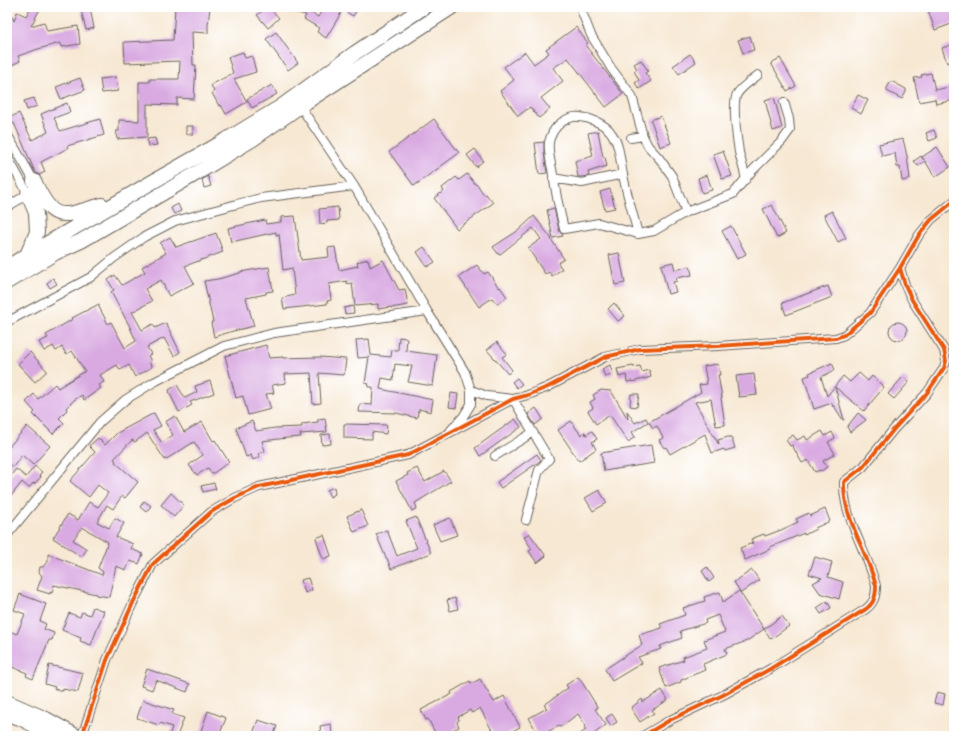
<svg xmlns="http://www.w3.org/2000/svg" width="961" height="743" font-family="'Gochi Hand',sans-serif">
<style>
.building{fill:#d9aae2}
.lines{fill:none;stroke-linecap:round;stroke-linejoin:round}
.street-casing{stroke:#69635c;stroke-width:10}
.highway-casing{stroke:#69635c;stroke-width:16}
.street{stroke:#fff;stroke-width:8}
.highway{stroke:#fff;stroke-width:14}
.cycleway-casing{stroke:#fff;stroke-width:6}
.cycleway{stroke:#e8590c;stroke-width:4}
</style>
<rect width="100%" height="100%" fill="#fff"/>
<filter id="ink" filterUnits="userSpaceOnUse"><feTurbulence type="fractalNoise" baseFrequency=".025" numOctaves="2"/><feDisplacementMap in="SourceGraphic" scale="8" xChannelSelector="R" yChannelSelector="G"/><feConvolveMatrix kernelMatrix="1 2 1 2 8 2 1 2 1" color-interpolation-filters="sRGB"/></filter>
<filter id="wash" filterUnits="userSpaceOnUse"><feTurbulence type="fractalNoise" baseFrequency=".012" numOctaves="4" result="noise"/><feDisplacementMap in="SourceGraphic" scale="16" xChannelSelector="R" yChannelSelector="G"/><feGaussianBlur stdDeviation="0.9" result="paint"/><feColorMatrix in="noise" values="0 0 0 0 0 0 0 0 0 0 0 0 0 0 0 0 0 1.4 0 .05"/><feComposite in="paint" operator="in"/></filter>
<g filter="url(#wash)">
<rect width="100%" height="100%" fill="#f7e8d3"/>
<g id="blocks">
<!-- building -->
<path class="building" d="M7,7H8L14,21L17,12L26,16L31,7H41L31,26L44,22L47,31L78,26L80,44L61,47L60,43L38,49L18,56L20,61L10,66L9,64H7Z
M175,7H210L208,25V33L192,32L193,65H196L194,99L177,98V105L147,104V137L117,139L116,131H119V120L139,121V82H150V79H179L180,61L125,63L124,42L173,40Z
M267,7H269L279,18L268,28L257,15Z
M284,7H302L318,17L324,7H332L341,13L326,38L317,32L319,28L304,19L306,15L284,10Z
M349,7H359L353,16L346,12Z
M935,7H954V23L935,30L928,10Z
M90,8L94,28L86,30L81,10Z
M576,27L588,43L585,45L623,94L606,107L568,58L553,68L563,81L541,98L550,109L539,118L530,107L518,116L500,91L514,80L504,67L525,52L534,64L549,53L546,49Z
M276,32L298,63L288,70L266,39Z
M750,36L754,50L743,53L738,40Z
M954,44V60L947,63L942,48Z
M243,52L245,58L252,56L256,72L234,79L247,102L226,114L221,105L219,106L212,93L214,92L211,85L233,73L228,57Z
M690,54L696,62L679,74L673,66Z
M780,58L796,86L787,91L771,63Z
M641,60L648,71L645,73L651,81L639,89L635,83L639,80L634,71L637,69L634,64Z
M931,73L935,90L954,86V100L936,104L935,99L919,102L914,78L922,77L921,75Z
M116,77L118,91L102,93L100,79Z
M80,78L85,90L61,99L56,87Z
M891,81L906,89V92L902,99L887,91V88Z
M272,85L277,94L252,108L247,99Z
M858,95L868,100L861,114L851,108Z
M774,97L782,128L773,131L765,100Z
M34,98L37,106L27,110L24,101Z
M67,103L70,112L54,118L60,131L100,119L104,135L67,146L68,148L41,162L45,172L39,175L35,172L14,123L11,124L9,118L19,113L32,140L48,132L41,114Z
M661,116L671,143L660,147L651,120Z
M434,119L459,153L414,186L389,152Z
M186,126H193V134H186Z
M934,130L937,138L929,141L926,133Z
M598,131L603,157H605L607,166L588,172L589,176L582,177H578L575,161L593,156L588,133Z
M155,138L157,145L148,146L147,139Z
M903,139L907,156L910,179L902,181L900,167H897L895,153L882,156L879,144Z
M544,142V153L547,173L539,174L535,143Z
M937,147L950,167L935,177L925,161L918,166L914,161L921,156L924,160L922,157Z
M475,149L483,161L476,167L467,155Z
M723,151L732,176L722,179L713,154Z
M467,174L476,185L477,184L484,195L486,194L493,203L457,229L434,198L444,191L442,188L456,177L459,180Z
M707,175L712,190L702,193L698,178Z
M208,176L211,186L204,188L202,180Z
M610,189L615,208L605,210L600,192Z
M178,204L181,211L174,214L171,208Z
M772,205L786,233L777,238L763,209Z
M338,207L339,220L327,221V223L320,224L319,209Z
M554,208L559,230L562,234L563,236L553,238L547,210Z
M832,211L846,238L838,242L824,215Z
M295,216L301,260L329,257L328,248L335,247L339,270L358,266L357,262L368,259L370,267L383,260L399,290L405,289L408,305L391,308V307L378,309V304L355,306L352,283L347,284V281L329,284L331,300L327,301V304L284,309L282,298L295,295L292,268L283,270L279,234L276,235V232L231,242L228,228L265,220L266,224L281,222V217Z
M534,216L552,239H551L564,259L558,263L562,269L552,276L549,272L545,274L528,248L541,239L533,228L499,255L493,247L519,230Z
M731,226L746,254L737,259L722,231Z
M216,233L223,252L185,266L194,283L169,296L161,280L145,289L152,301L132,312L142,330L153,324L155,328L166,323L180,352L174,356L164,338L147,347L151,354L148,356L151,361L149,362L152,367L135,377L129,365L120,370L117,365L100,375L104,382L99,385L101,388L84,400L82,395L74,400L66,408L67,410L59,418L64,423L53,434L33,414L35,412L26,402L34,394L38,399L55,384L58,388L85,371L72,351L66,354L62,347L56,351L53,346L44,351L39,342L48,338L46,335L73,319L72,318L99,304V307L108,324L111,322L125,348L136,341L129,325L111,292L114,290L108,280L115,275L122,285L145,272L142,267L166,253L160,243L170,237L176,247Z
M424,247L435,262L427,267L417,252Z
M619,253L625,283L615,285L609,255Z
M673,262L675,270L690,266L692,275L676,278L677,281L673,282L676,292L668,294L661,265Z
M477,265L484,274L488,272L499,288L500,287L507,297L497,304L492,298L479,307L459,277Z
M269,267L273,291L266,292V294L246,298L254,326L233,331L214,337L211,323L213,322L204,281L218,279L240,273V272Z
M53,278L57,284L50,288L47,283Z
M828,286L832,297L786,315L782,303Z
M614,303L625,316L618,321L608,309Z
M353,306L354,313L345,314L344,308Z
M889 331a9 9 0 1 1 18 0a9 9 0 1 1-18 0Z
M399,337L407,338L406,351L437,355L433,386L408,382L412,366L395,364L393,380L382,378L380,389L433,400L431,412L419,409V412L418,411L417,418L396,413L359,412L360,404L372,405L373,387H368L369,384L365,383L369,357L358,358L356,340L369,339L371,355L391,357L392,350H398Z
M497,342L507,354L502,357L512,370L508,374L487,350Z
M266,345L269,358L283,357V358L320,357L346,359L344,375L319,373L321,403L313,404L311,373L285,374L286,383L272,385L274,393L266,394L271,409L248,415L243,396L236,398L225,356Z
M30,352L47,371L35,382L18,364Z
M832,363L835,370L821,377L827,396L843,376L850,382L859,373L868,381L872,376L884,387L864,411L835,387L844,420H843L834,406L833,407L832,403L814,409L804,377L810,375L809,373Z
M718,364L720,375H718L722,397L721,398L725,425L716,426L711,399L695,402L719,445L718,440L728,437H731L735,448L725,451L724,449L712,453L705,434L670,454L666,447L664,448L659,440L663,438L657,426L653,428L649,422L701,392L699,385L707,384L704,366Z
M610,365L613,374L605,377L602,369Z
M633,366V367L640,366L642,372L649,370L651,377L632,382V381L627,382L626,375L619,377L617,369Z
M754,374L757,395L739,397L736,376Z
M903,377L909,382L894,399L888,394Z
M517,378L522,384L517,388L512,382Z
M210,381L214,393L190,402L192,405L179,412L169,392H170L169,390L177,385L185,398L197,392L195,386Z
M601,390L611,391L628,419L627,411L635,423L646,418L648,422L632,432L635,437L628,442L610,415L596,424L588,411L593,408L590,402L595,399L593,395Z
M451,393L458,394L456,408L449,407Z
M631,394H639L637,407L630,406Z
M536,408L543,419L535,425L528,414Z
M154,413L161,426L153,430L162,443L173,435L165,422L175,416L184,432L202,422L213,441L215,440L229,462L212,474L208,468L197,475L189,465L203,455L194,442L165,460L147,433L135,442L132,440L114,459L116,461L115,462L138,482L125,498L122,496L113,509L107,505L97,522L109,528L115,518L124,523L116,537L133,544L131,549L143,554L139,564L130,561L126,570L116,566L109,597L96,595V594L54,585L52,593L50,592V594L37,590L42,576L39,572L40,567H43L46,563L48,562V554L102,575L103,572L98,568L108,542L82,527L73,540L87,549L82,556H80L53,538L68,514L78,520L89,502L98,507L108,493L98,485L89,497L70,481L95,452L89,446L98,438L105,445L117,433Z
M858,413L866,420L850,432L847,427Z
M325,418L327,432L300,434L301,437L287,438L262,441L265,451L258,454L260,457L253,460L251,455L246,457L236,428L252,421L256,431L275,428L302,427V424L318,422V419Z
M515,419L521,427L480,456L475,448Z
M571,421L581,435L585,432L586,435L592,431L597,439L592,442L596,449L579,461L558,430Z
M344,424L387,425L386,434L372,432V439L344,438Z
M27,426L50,446L33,465L22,455L13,467L7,463V449Z
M822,431L825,436L832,432L835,438L828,442L835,454L823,461L827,467L821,471L820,470L815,472L808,460L802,463L792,445L790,446L786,440L793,435L797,440L805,436L807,440Z
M330,434L331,444L322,445L321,435Z
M651,445L654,463L604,471L601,453Z
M537,454L541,460L540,461L501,488L497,482Z
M35,466L42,472L39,475L41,477L34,484L33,483L29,488L22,482L7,501V480L16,469L26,477Z
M417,468L425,482L444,471L451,481L415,503L417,508L412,511L396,481L408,475L407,473Z
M214,483L216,489L203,492L201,486Z
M334,487L335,494L330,497L327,490Z
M599,490L607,503L593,511L585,498Z
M171,493L184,505L174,517L161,505Z
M144,501L151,506L146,512L140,507Z
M825,509L830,521L815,528L816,529L804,535V533L790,539L770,547V549L745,560L740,548L753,543L751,539L764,534L765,536L781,530L798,522L796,519L809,513L810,516Z
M361,510L368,526L354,532L347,516Z
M416,517L431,553L391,569L387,558H386L376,534L387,530L397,556L417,548L406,521Z
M450,518L457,535L440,541L433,525Z
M529,533L546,556L537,563L529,551L532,549L524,537Z
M324,535L331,556L323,559L316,538Z
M815,557L832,562L828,577L843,582L839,599L820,593L813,583L822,578L809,574Z
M707,567L714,578L709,582L702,571Z
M752,570L759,580L741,593L734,582Z
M308,578L312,590L305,593L301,580Z
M739,591L764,629L747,641L725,649L727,654L703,664L705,670L681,680V682L666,688L659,668L684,660L683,657L707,648L704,640L725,632L718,615L705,620L706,623L680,631L682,638L660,646L661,649L638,657L642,663L612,681L605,669L642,645L639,635L662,628L660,624L685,615L683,608L705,601L704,597L720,592L723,602Z
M20,594L46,604L40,621L46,624L44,629L54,633L52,640H49L33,679L26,676L27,673L7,665V630L17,634L25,614L14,610Z
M455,598L458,609L450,611L447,600Z
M827,601L831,608L821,614L817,608Z
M93,607L104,611L91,645L80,641L81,638L62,630L69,613L80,617L82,612L90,615Z
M782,616L789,626L771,639L764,629Z
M49,665L83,673L78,692L63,689V691L54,689L55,687L45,684Z
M147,669L190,684L187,692L156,680L152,690L141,686Z
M578,677L580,679L598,708L595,709L606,725L591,736H577L586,730L584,727L586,726L578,714L560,727L559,726L539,736L529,718L547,708L544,705L568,688L566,685Z
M480,679L494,702L504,696L520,727L503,736H495L480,708L472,713L470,710L458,717L459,720L457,722L459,727L441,736H437L428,719L426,720L421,710L452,694L451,692L470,681L471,684Z
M662,690L668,700L652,710L654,713L640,722L631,708L642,699L643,702Z
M937,692L945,694L943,705L934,703Z
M143,700L174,710L172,714L184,718L177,736H169L172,727L160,723L159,725L137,718Z
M208,711L226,718L219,736H215L201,731Z
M612,714L617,722L611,726L606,718Z
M258,720L277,726L273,736H252Z
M331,724L332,736H325L321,734L320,726Z"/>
</g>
</g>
<g filter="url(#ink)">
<use href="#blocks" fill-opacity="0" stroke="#69635c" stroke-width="1"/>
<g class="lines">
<defs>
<path id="street" d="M580,7L591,35L611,68L632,96L643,136L648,146L659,158L672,176L686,212
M300,106L354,186L427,311L465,372L471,390V404L463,417L451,430
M7,134L34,181
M631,138L643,136
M7,156L28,194L7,207
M553,178L582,183L623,174
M746,179C744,170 741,161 739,152C737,140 732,103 737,94C742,86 751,81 758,75
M638,234C633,214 627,195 623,175C620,161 620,145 612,134C606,124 590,118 580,117C574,116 568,118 562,122C555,127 551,133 549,142C548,151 550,160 552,169C555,189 559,209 564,229L599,223L638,234L654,231L686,212L733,194L752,171L782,141L790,130L789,119L784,102
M7,322L91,277L114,258L144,237L175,221L237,204L261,198L354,186
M471,390L487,396L513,399L549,459L539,470L526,520
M495,456L532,433
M7,535L100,422L125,400L154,382L224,346L274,333L427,311
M82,736L107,660L133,603L153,564L211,512L235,498L259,487L408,455L513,399L528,395L548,387L605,357L640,349L718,346L836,338L844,335L870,313L900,268
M643,736L670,720L723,695L770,669L866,609C874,603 876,596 876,586C867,550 843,519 844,482L863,467L894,429L927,393L944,368L946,361L944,350L912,300L905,285L900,268L919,235L931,220L954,201"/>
<path id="highway" d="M34,181C54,224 60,217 102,205
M27,255L37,232L36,213L28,194
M7,267L154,181L221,143L282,106L355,53L424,7
M7,282L55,253L81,241L192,176L253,139L300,106L452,7
M7,702L46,719L76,736
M7,714L20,718L55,736"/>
</defs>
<!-- street casing -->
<use href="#street" class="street-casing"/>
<!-- highway casing -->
<use href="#highway" class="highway-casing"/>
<!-- street -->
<use href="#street" class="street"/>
<!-- highway -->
<use href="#highway" class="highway"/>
<defs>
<path id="cycleway" d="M82,736L107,660L133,603L153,564L211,512L235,498L259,487L408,455L513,399L528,395L548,387L605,357L640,349L718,346L836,338L844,335L870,313L900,268
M643,736L670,720L723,695L770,669L866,609C874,603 876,596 876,586C867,550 843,519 844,482L863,467L894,429L927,393L944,368L946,361L944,350L912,300L905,285L900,268L919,235L931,220L954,201"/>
</defs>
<!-- cycleway casing -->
<use href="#cycleway" class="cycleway-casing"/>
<!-- cycleway -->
<use href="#cycleway" class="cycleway"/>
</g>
</g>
<!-- margin -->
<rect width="961" height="743" fill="none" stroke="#fff" stroke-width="24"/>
</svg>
